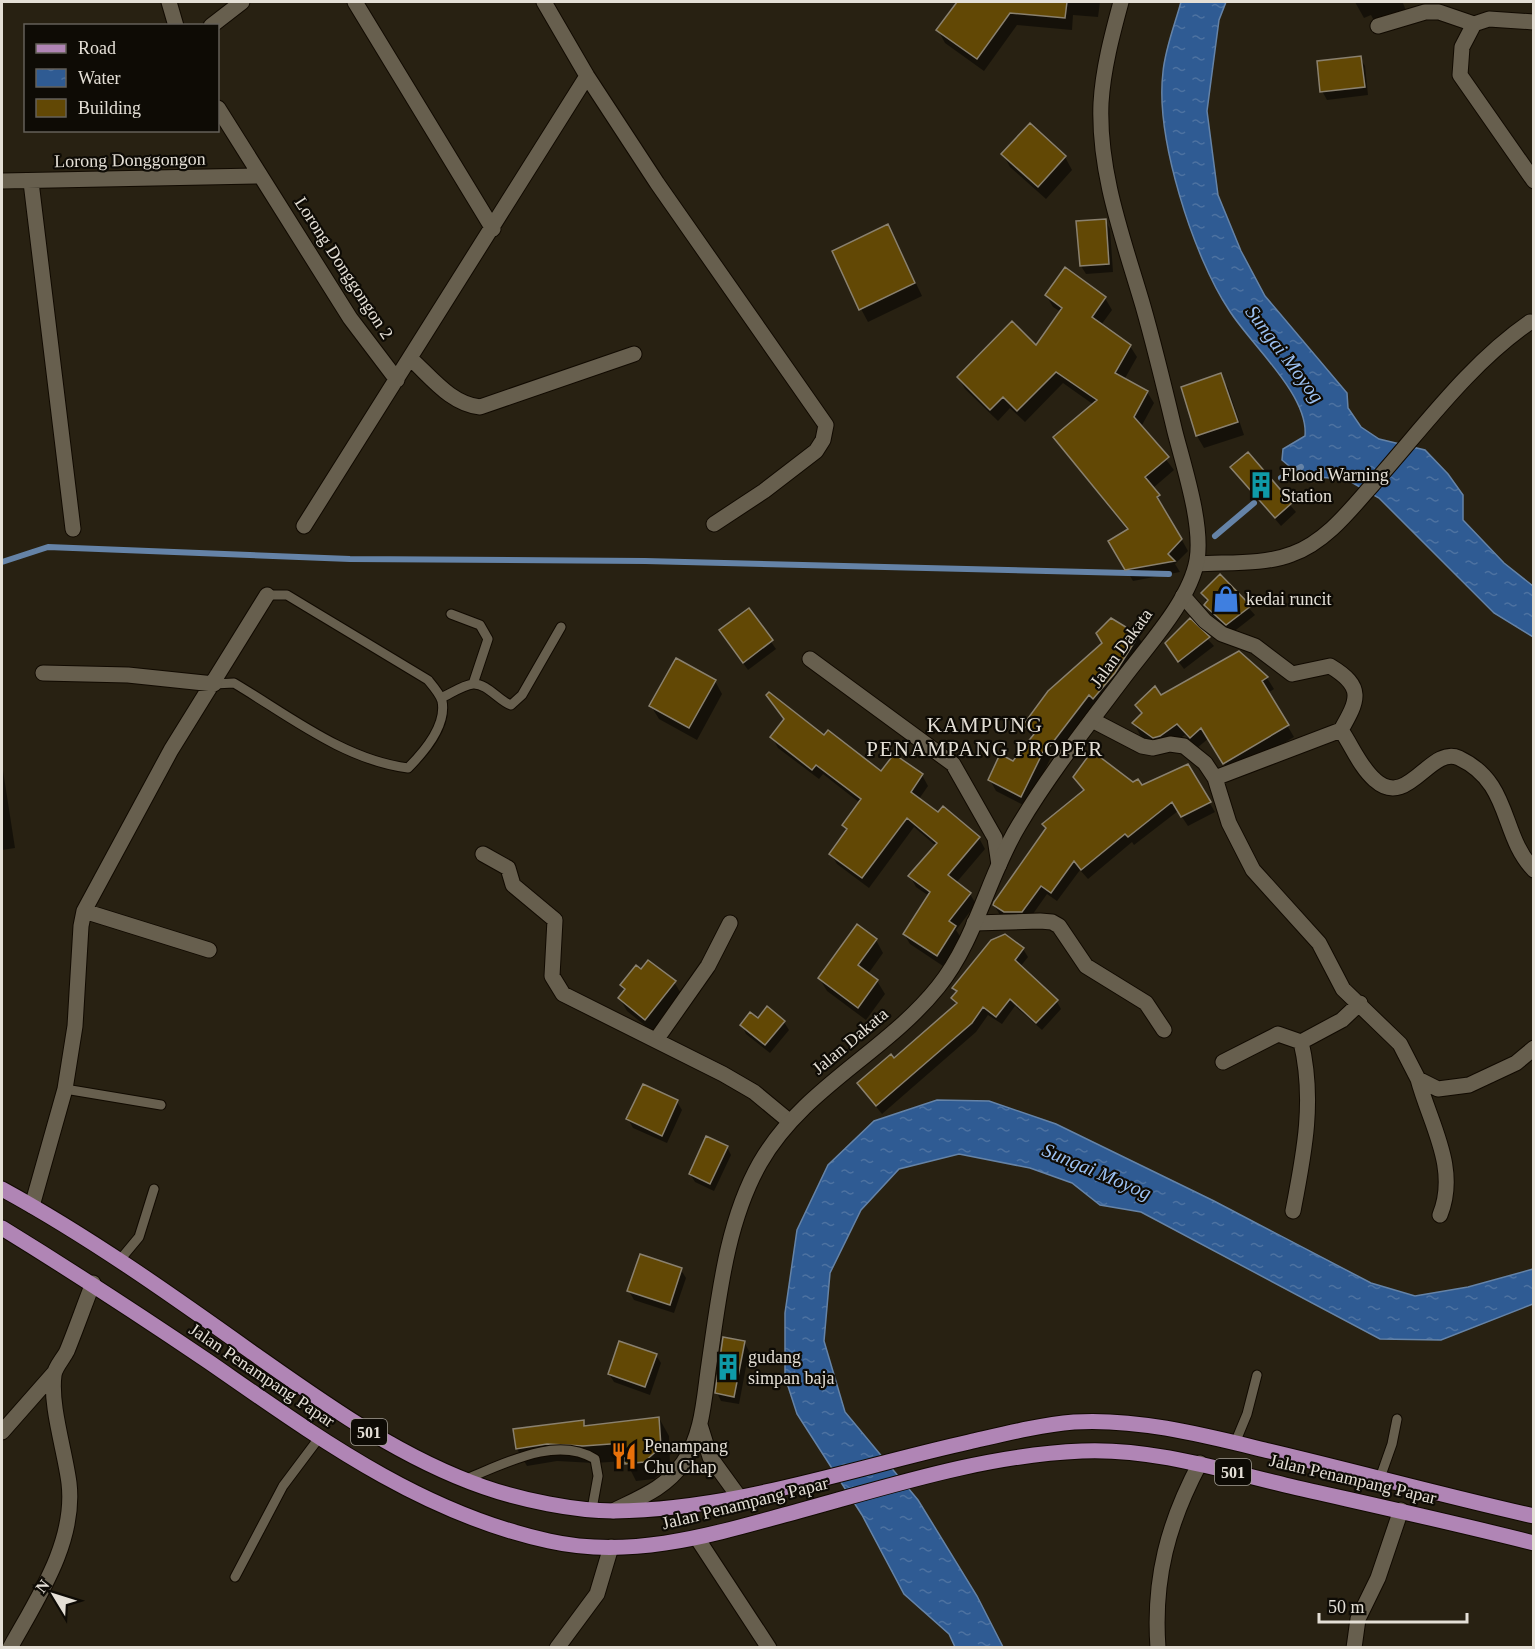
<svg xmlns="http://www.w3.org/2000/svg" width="1535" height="1649" font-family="Georgia,serif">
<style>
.water{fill:url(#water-ripples);stroke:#6583a7;stroke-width:1.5}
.shadow{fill:#0007}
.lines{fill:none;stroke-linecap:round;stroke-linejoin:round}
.stream{stroke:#6583a7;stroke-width:6}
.building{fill:#624805;stroke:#8a816f;stroke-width:1.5}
.service-casing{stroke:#110a01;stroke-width:11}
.minor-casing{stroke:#110a01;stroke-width:17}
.tertiary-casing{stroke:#110a01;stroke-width:17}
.primary-casing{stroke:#110a01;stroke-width:17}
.service{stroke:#675f4e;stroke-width:9}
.minor{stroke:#675f4e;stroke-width:15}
.tertiary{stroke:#675f4e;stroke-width:15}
.primary{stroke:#b085b5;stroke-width:15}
.labels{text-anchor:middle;stroke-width:4.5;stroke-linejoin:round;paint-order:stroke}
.shield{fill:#0e0b05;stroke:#a49f97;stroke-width:1.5}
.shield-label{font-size:16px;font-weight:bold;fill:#e4dfd6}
.street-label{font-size:18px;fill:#e4dfd6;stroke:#0e0b05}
.poi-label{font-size:18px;fill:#e4dfd6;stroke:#0e0b05;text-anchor:start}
.water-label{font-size:20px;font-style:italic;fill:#9cc1f2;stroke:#0e0b05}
.quarter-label{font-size:21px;letter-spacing:1.5px;fill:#e4dfd6;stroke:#0e0b05}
</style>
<defs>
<pattern id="water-ripples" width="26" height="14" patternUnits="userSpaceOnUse" patternTransform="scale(1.5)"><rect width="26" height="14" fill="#2f5b93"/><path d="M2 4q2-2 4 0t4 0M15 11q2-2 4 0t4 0" fill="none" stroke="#4d72a1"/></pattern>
</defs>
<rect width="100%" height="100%" fill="#282112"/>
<!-- water -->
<path class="water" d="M1181,2H1226L1219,20L1207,111L1218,195L1241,251L1265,296L1347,393L1348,408L1361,427L1379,439L1425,450L1448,474L1463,495V520L1504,563L1533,586V637L1494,613L1379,498L1346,479L1301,476L1282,460L1283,449L1305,436C1309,395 1250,344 1229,310C1193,256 1155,137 1163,72C1165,49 1175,24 1181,2Z
M937,1100L989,1101L1056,1124L1214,1201L1371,1283L1415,1296L1468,1287L1533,1269V1304L1441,1340L1380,1339L1141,1212L1100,1205L1072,1183L1030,1168L959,1154L899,1169L861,1210L830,1273L824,1341L845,1412L918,1500L977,1596L1003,1647H955L949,1634L904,1594L862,1515L797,1414L785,1377V1313L797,1230L828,1165L874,1121Z"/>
<!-- shadow -->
<path class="shadow" d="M959,2H1100L1098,17L1073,15L1072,30L1017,25L984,71L945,43L938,30Z
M1355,2H1407L1403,3L1408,16L1378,28L1371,15L1364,18Z
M1360,58L1365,66L1368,95L1327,100L1322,91Z
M1003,154L1065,157L1072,170L1046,199L1010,167Z
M1105,220L1110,229L1113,272L1086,274L1081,266Z
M895,239L922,296L868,322L861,309Z
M1046,295L1105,298L1112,310L1101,325L1130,346L1137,357L1124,380L1147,392L1154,403L1141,427L1174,470L1153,488L1188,551L1175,564L1180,572L1133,581L1110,542L1128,531L1054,438L1094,405L1063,383L1025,422L1010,408L998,421L965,389L958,377L1037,348L1061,312L1053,307Z
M1220,375L1228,388L1244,435L1204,448L1197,436L1181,389Z
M1247,454L1296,512L1281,526L1232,468Z
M1220,576L1255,615L1232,633L1210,613L1203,593Z
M749,610L776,649L748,670L726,639Z
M1190,620L1214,646L1184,669L1171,652Z
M1138,636L1144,646L1056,756L1053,753L1027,807L996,791L990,780L1013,763L1033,738L1024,726Z
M1239,652L1267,678L1274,689L1268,693L1294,737L1231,775L1209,738L1197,748L1185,735L1167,747L1156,748L1140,735L1134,723L1142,715L1136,705L1160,697Z
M715,681L722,694L697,740L659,719L651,706Z
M768,695L825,737L881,773L922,775L928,786L919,799L979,838L985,849L956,883L970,894L976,904L956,930L961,938L943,966L910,944L904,934L929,896L916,887L910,876L936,846L914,827L869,888L837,864L831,854L847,831L844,825L860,803L823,774L819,779L778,748L772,737L785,721Z
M2,764L15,848L2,850Z
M1187,766L1215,812L1188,826L1178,811L1134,845L1132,842L1088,879L1080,870L1057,901L1047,894L1028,921L1000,915L994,905L1084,791L1075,777L1142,786Z
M876,940L883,953L868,974L877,981L885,994L866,1020L827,991L819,978Z
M1023,949L1028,957L1020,967L1056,1000L1061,1009L1042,1030L1015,1006L1002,1024L988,1015L976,1032L882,1114L858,1084L894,1060L957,1005L953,998L957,994L954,988Z
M674,982L682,995L653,1032L627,1011L620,999L625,991L622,985Z
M758,1020L784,1022L789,1030L770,1053L746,1034L742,1025Z
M643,1086L677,1102L682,1110L667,1143L633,1128L628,1119Z
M727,1147L731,1155L714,1191L695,1182L690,1174Z
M681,1270L686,1278L674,1313L634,1300L629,1291Z
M744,1342L749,1351L739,1404L721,1401L717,1393Z
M656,1355L661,1363L650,1395L614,1382L609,1374Z
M659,1418L669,1436L670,1465L654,1479L636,1481L626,1461L594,1463L557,1461L527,1466L517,1449L515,1431L583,1422L586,1428Z"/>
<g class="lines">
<!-- stream -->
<path class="stream" d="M1281,478L1301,467
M1215,536L1254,503
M2,562L48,547L350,559L645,561L1169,574"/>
</g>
<!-- building -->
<path class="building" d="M957,2H1067L1065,18L1010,13L977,59L936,30Z
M1361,56L1365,87L1320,92L1317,61Z
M1030,123L1066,156L1038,187L1001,154Z
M1106,219L1109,264L1080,266L1076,221Z
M888,224L915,283L859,310L832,251Z
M1065,267L1106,297L1092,317L1131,345L1115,373L1148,391L1134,417L1169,457L1145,477L1160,495L1157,497L1182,539L1168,554L1175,561L1125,570L1108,541L1128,529L1053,437L1097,400L1056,372L1017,411L1003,397L990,410L957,377L1012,321L1036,345L1062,308L1045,295Z
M1221,373L1238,422L1196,436L1181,387Z
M1248,452L1292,503L1275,518L1230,467Z
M1220,574L1251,606L1226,625L1204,605L1208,600L1201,593Z
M749,608L773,640L743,663L719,630Z
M1111,618L1139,635L1115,673L1093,699L1089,695L1050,746L1047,744L1021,797L988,780L1000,754L1013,761L1034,734L1023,725L1048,691L1102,643L1096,633Z
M1190,618L1210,637L1178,662L1165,643Z
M1239,651L1268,677L1262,681L1289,725L1223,764L1201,728L1190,738L1177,724L1160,736L1153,738L1132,723L1142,713L1135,705L1155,686L1161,695Z
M676,658L716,680L689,728L649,706Z
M769,692L824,735L828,730L881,771L894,754L923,774L911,792L938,812L943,806L980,837L948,875L971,893L949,921L956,926L937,956L903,934L930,892L908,876L937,843L907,818L862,878L829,854L847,829L842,825L861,799L816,765L812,770L770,737L784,719L766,695Z
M1092,751L1133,782L1138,779L1142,785L1188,764L1211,802L1181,817L1172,802L1128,837L1125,834L1081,870L1074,861L1051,893L1041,886L1022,912H1004L993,905L994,902L1046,828L1042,824L1084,790L1073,777Z
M857,924L877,939L858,965L878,980L858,1008L818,978Z
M1005,934L1024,948L1015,960L1058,1000L1036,1023L1010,999L996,1017L983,1007L972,1023L876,1106L857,1083L891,1054L894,1058L957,1003L951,998L957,991L952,988L991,940Z
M648,960L676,981L645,1020L618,998L625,989L620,985L636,965L641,969Z
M767,1006L785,1021L765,1045L740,1025L750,1012L758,1018Z
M643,1084L678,1100L662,1136L626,1119Z
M706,1136L728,1146L710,1184L689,1174Z
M640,1254L682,1268L670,1305L627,1291Z
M723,1337L745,1341L734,1397L715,1393Z
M619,1341L657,1354L645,1387L608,1374Z
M659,1417L661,1447L644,1462L625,1464L624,1443L583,1446L547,1444L516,1449L513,1429L584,1420V1426Z"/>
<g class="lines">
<defs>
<path id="service" d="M451,614L480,625L488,639L473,684
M214,684L234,683C288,715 344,760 408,768C424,752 447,726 442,701C440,694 433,686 428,680L287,595H267
M441,698C450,694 463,685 473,684C487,683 499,701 511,705L522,695L561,627
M65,1089L161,1105
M119,1261L139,1237L154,1189
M1235,1443L1247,1414L1257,1375
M1380,1478L1392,1444L1397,1419
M466,1479C504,1464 556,1435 595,1459L598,1476L592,1509
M235,1577L283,1486L319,1438"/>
<path id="minor" d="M169,2L176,26
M355,2L493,229
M544,2L587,76L657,183L826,425L823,440L816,451L764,491L714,524
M1534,22L1489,19L1474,24L1462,47L1460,75L1534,181
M211,26L242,2
M1378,26L1425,12H1439L1474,24
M218,108L350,318L397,380
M2,181L259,176
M31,182L73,529
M411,359C432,378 451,404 480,407L634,354
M304,526L587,76
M1197,564C1226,562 1264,565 1292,554C1326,542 1351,509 1374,483C1423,428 1469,364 1530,322
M1183,596L1205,621L1222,634L1255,646L1292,674L1330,666C1365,687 1358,700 1341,730L1215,778
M810,659L953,764L995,838L999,865
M43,673L128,675L214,684
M1092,720L1142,746L1153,748L1170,744L1184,746L1205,763L1215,778L1229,823L1253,870L1319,943L1343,989L1400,1044L1418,1079L1438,1089L1469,1085L1516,1063L1534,1048
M1341,730C1352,746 1360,767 1375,780C1408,810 1430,745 1459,758C1512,783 1500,835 1534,870
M483,854L508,868L513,885L555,920L552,976L563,994L723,1074L754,1092L789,1121
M84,911L209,950
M974,923L1040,921L1052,922L1059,926L1086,966L1146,1003L1164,1030
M656,1040L708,966L730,923
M1223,1062L1278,1034L1301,1042
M1418,1079C1430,1124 1459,1168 1440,1215
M32,1206L65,1089L75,1026L81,926L84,911L171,750L267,595
M1293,1211C1304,1154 1315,1100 1301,1042L1342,1020L1360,1003
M2,1432L54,1373
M10,1648C37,1599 76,1542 69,1483C65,1451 50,1406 54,1375C55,1367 63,1359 67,1351C76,1329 84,1306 93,1283
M557,1648L597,1594L611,1547
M1158,1648C1153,1579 1168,1523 1200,1463
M1354,1648L1358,1619L1378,1578L1401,1510"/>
<path id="tertiary" d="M700,1425L710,1457L739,1497
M613,1511C639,1498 666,1488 683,1463C703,1435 704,1397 709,1364C719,1297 726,1223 760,1163C803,1088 885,1053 938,987C976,940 988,876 1019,825C1050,773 1088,725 1125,676C1149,644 1190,600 1197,560C1203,525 1184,467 1175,432C1165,390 1155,348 1143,306C1124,241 1098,173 1101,103C1103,69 1112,35 1121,2
M697,1538L769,1648"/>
<path id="primary" d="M2,1189C88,1236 170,1294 250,1351C324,1403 398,1457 484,1487C521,1500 575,1511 614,1511C735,1510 852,1468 969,1442C1004,1434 1039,1425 1074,1422C1139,1418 1207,1436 1269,1451C1358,1472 1445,1496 1534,1516
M2,1228C72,1271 141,1316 209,1362C316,1436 420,1513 549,1541C629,1559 708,1536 784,1515C881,1489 981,1455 1082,1451C1150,1448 1219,1469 1285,1485C1368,1504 1451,1522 1534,1543"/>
</defs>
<!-- service casing -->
<use href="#service" class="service-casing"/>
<!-- minor casing -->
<use href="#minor" class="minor-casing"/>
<!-- tertiary casing -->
<use href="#tertiary" class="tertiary-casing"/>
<!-- primary casing -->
<use href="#primary" class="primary-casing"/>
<!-- service -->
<use href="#service" class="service"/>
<!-- minor -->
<use href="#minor" class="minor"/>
<!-- tertiary -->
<use href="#tertiary" class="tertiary"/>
<!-- primary -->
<use href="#primary" class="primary"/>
</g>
<!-- icons -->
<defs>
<symbol id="building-bare" viewBox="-9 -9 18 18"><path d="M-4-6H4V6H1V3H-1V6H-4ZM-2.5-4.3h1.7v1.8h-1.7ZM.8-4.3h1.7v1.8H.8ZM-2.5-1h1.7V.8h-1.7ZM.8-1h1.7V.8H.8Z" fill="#0f9aa8" stroke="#0e0b05" stroke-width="2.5" paint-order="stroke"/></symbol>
<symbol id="shop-bare" viewBox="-9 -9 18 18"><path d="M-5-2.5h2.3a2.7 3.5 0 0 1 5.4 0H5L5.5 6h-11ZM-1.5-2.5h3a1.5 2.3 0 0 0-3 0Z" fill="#3f7fe0" stroke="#0e0b05" stroke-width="2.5" paint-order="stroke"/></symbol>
<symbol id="restaurant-bare" viewBox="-9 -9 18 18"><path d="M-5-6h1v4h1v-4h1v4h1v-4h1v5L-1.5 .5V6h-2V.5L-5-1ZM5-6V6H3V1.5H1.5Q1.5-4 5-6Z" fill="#e8710a" stroke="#0e0b05" stroke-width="2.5" paint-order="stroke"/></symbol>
</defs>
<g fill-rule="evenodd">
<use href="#building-bare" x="1242" y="466" width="38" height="38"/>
<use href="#shop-bare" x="1207" y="580" width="38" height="38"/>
<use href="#building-bare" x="709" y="1348" width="38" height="38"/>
<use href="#restaurant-bare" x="605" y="1437" width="38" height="38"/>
</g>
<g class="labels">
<!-- shield labels -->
<g class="shield">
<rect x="351" y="1419" width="36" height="26" rx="4.5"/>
<rect x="1215" y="1459" width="36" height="26" rx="4.5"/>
</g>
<g class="shield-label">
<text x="369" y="1438">501</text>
<text x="1233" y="1478">501</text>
</g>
<!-- street labels -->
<g class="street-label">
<text transform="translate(130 160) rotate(-1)" y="6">Lorong Donggongon</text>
<text transform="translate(344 268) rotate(57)" y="6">Lorong Donggongon 2</text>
<text transform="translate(1121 648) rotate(-54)" y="6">Jalan Dakata</text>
<text transform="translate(850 1041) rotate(-40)" y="6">Jalan Dakata</text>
<text transform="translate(262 1375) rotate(34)" y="6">Jalan Penampang Papar</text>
<text transform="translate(1353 1479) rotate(13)" y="6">Jalan Penampang Papar</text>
<text transform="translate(745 1503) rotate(-14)" y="6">Jalan Penampang Papar</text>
</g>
<!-- poi labels -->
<g class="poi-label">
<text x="1281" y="481">Flood Warning<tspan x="1281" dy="21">Station</tspan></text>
<text x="1246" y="605">kedai runcit</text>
<text x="748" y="1363">gudang<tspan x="748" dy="21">simpan baja</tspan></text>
<text x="644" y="1452">Penampang<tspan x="644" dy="21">Chu Chap</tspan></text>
</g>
<!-- water labels -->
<g class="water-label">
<text transform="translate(1285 354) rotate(53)" y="7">Sungai Moyog</text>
<text transform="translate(1097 1171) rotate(23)" y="7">Sungai Moyog</text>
</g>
<!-- quarter labels -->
<g class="quarter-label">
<text x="985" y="732">KAMPUNG<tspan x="985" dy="24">PENAMPANG PROPER</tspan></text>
</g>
</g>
<!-- border -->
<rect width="1535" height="1649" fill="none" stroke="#e4dfd6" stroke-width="6"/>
<!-- legend -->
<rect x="24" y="24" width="195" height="108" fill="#0e0b05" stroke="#646059" stroke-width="1.5"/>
<rect x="36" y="44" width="30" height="9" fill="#b085b5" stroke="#646059" stroke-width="1.5"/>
<text x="78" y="54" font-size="18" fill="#e4dfd6">Road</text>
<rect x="36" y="69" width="30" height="18" fill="url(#water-ripples)" stroke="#646059" stroke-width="1.5"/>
<text x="78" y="84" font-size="18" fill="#e4dfd6">Water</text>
<rect x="36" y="99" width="30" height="18" fill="#624805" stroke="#646059" stroke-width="1.5"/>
<text x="78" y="114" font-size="18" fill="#e4dfd6">Building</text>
<!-- north arrow -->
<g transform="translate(54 1595) rotate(308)" stroke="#0e0b05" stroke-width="4.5" paint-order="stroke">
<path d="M0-4.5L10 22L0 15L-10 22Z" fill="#e4dfd6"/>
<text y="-9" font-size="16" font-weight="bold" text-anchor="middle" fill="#e4dfd6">N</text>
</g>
<!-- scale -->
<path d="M1319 1613v9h148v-9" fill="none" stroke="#e4dfd6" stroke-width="3"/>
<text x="1328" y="1613" font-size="18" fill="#e4dfd6" stroke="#0e0b05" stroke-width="4.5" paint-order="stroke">50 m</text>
</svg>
